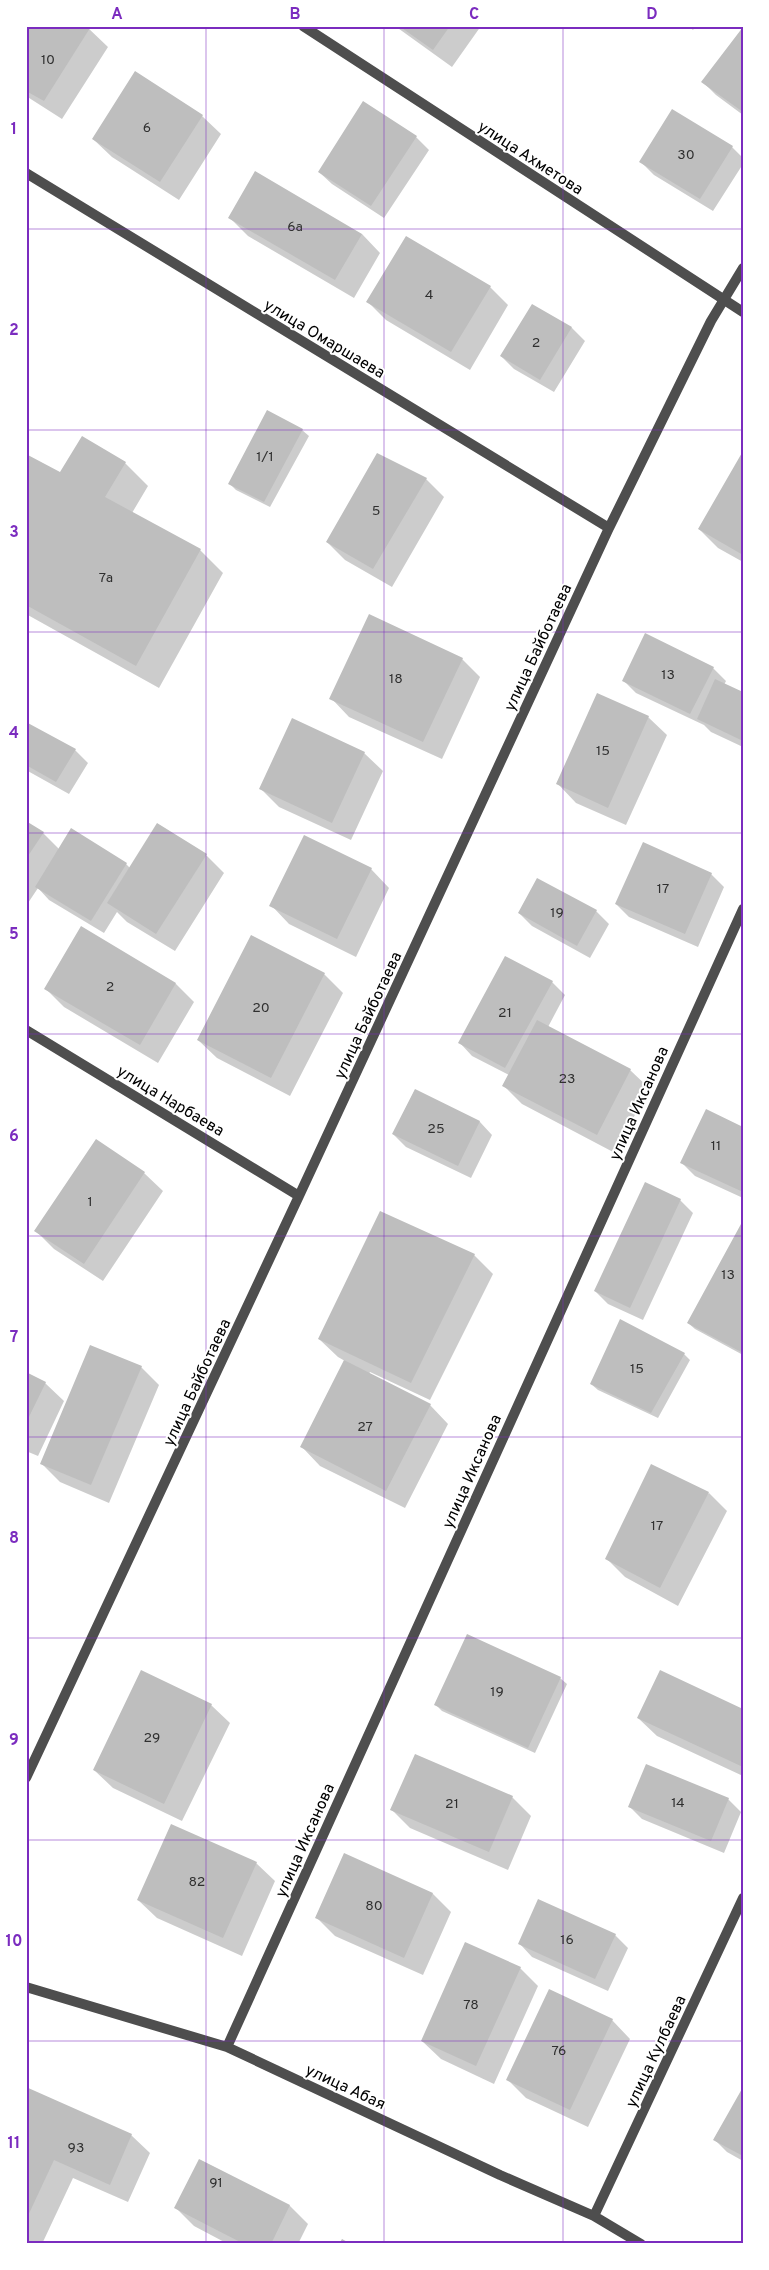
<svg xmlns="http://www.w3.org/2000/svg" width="769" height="2270" font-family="Overpass,sans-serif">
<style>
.shadow{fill:#0003}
.building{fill:#bebebe}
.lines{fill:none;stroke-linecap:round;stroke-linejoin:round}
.street{stroke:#4e4e4e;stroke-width:10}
.grid{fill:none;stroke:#7b2cbf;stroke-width:1;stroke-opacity:0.55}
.labels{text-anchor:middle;stroke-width:4;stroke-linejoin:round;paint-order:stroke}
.number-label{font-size:14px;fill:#303030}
.street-label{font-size:16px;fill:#000;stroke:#fff}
.neatline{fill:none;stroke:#7b2cbf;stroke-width:2}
.grid-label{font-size:16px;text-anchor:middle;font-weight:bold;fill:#7b2cbf}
</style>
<rect width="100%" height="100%" fill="#fff"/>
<!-- shadow -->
<path class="shadow" d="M26,26H86L108,47L62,119L26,96Z
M395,26H481L452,67Z
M688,26H696L693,30Z
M743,29V115L716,95L703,82Z
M673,111L732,147L743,158V164L713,211L654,175L641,162Z
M202,116L221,134L179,200L112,157L93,139Z
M416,137L429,150L384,218L332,184L319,172Z
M230,218L362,234L380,253L354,298L248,236Z
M490,287L508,305L470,370L386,320L368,302Z
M532,306L572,328L585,341L554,392L514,369L501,356Z
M302,430L309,436L270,507L236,490L230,484Z
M743,454V562L718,548L699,529Z
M26,455L61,474L125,463L148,486L132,513L200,550L223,573L159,688L26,614Z
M426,479L444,497L392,587L345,560L327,542Z
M462,659L480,677L442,759L349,717L331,698Z
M713,668L726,681L724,685L743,693V747L711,732L704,725L636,693L623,680Z
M648,717L667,735L626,825L576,803L558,784Z
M26,723L75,750L88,763L69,794L26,770Z
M364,753L383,771L351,840L279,807L260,788Z
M26,822L43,833L59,849L126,864L130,868L206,855L224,873L175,951L127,922L117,912L104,933L49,900L38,888L28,903L26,902Z
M371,869L389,888L356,957L289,924L271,905Z
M711,874L724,887L698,947L629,917L616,904Z
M596,911L609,924L590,958L532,926L519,913Z
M82,928L176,984L194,1002L158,1063L64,1007L46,989Z
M324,974L343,993L290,1096L217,1058L198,1040Z
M552,982L565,995L548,1027L630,1070L649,1088L615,1153L522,1104L504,1086L509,1075L472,1056L460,1043Z
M415,1090L480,1122L492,1135L471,1178L406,1147L393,1134Z
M743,1128V1198L695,1176L682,1163Z
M144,1173L163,1191L103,1281L54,1249L36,1231Z
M680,1200L693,1213L643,1320L608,1304L595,1291Z
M743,1227V1355L695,1329L688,1323Z
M474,1255L493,1274L430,1400L370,1372L369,1374L430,1405L448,1424L405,1508L320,1466L302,1447L345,1361L338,1357L319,1339Z
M684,1354L690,1360L658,1418L598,1390L591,1384Z
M141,1367L159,1385L109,1503L60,1482L42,1464Z
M26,1374L45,1383L64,1401L38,1456L26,1451Z
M709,1493L727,1511L678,1606L625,1577L606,1558Z
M560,1678L567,1684L535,1753L442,1711L435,1704Z
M211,1705L230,1723L182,1821L113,1788L94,1770Z
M743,1711V1776L657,1736L638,1718Z
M415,1756L512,1797L531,1816L508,1870L410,1828L392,1810Z
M728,1799L741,1812L724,1853L642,1819L629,1806Z
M345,1855L433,1894L451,1912L423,1975L335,1936L316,1917Z
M256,1863L275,1881L242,1956L157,1918L138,1900Z
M615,1935L628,1948L608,1991L532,1957L520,1944Z
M520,1968L538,1986L494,2084L441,2059L422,2041Z
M612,2020L630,2039L588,2127L526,2098L508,2080Z
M26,2088L131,2135L150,2153L128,2202L73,2178L42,2244H26Z
M743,2090V2161L727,2152L714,2139Z
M200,2160L290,2206L308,2224L298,2244H228L194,2226L176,2208Z"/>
<!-- building -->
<path class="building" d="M26,26L90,28L44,101L26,91Z
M399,26H450L433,50Z
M743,27V112L701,82Z
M135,71L203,115L160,182L92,139Z
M363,101L417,136L371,206L318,172Z
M672,109L733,146L700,199L639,162Z
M255,171L362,234L335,280L228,218Z
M406,236L491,286L451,352L366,302Z
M532,304L572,327L540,380L500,356Z
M267,410L303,429L264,502L228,484Z
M82,436L126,462L105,497L201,549L136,666L26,605V454L60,472Z
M743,451V555L698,529Z
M377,453L427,478L373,569L326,542Z
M369,614L463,658L423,742L329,699Z
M645,633L714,667L690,714L622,681Z
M715,679L743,692V741L697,719Z
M597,693L649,716L608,808L556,784Z
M292,718L365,752L332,823L259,789Z
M26,722L76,749L56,782L26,765Z
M26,821L44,832L26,859Z
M157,823L207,854L156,934L107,903Z
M71,828L127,863L91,921L35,887Z
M304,835L372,868L337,939L269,906Z
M643,842L712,873L685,934L615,904Z
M537,878L597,910L577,946L518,913Z
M81,926L176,983L140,1045L44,989Z
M251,935L325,973L271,1078L197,1040Z
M505,956L553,981L505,1068L458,1043Z
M537,1020L631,1069L597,1135L502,1086Z
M415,1089L480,1121L458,1166L392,1134Z
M706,1109L743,1127V1192L680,1163Z
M96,1139L145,1172L84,1264L34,1231Z
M645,1182L681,1199L630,1308L594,1291Z
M380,1211L475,1254L411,1383L318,1339Z
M741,1224L743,1225V1353L687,1323Z
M620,1319L685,1353L651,1413L590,1384Z
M90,1345L142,1366L91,1485L40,1464Z
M344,1360L431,1404L386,1491L300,1447Z
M26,1372L46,1382L26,1423Z
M651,1464L709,1492L660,1588L605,1559Z
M467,1634L561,1677L528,1748L434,1705Z
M141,1670L212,1704L164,1804L93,1770Z
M660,1670L743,1709V1767L637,1718Z
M415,1754L513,1796L489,1852L390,1810Z
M646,1764L729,1798L711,1841L628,1807Z
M171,1824L257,1862L223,1938L137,1900Z
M344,1853L433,1893L404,1958L315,1918Z
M538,1899L616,1934L595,1979L518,1944Z
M465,1942L521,1967L476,2066L421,2041Z
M549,1989L613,2019L570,2110L506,2080Z
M26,2087L132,2134L110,2185L54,2160L26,2220Z
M743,2087V2156L713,2140Z
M199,2159L290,2205L271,2244H244L174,2208Z
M342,2239L351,2244H339Z"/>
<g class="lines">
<!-- street -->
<path class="street" d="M303,26L743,312
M26,173L609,528
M26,1030L299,1196
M26,1778L299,1196L609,528L711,321L743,268
M26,1987L227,2047L500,2175L594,2216L641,2244
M227,2047L743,909
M594,2216L743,1898"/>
</g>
<!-- grid -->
<path class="grid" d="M206,26V2244M384,26V2244M563,26V2244M26,229H743M26,430H743M26,632H743M26,833H743M26,1034H743M26,1236H743M26,1437H743M26,1638H743M26,1840H743M26,2041H743"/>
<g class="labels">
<!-- number labels -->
<g class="number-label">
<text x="48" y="64">10</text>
<text x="147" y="132">6</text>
<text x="686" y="159">30</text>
<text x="295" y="231">6а</text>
<text x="429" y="299">4</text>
<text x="536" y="347">2</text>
<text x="265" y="461">1/1</text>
<text x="376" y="515">5</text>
<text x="106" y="582">7а</text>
<text x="668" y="679">13</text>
<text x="396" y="683">18</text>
<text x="603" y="755">15</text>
<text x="663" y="893">17</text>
<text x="557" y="917">19</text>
<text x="110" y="991">2</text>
<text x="261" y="1012">20</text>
<text x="505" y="1017">21</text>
<text x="567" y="1083">23</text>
<text x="436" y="1133">25</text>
<text x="716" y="1150">11</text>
<text x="90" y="1206">1</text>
<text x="728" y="1279">13</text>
<text x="637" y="1373">15</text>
<text x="365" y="1431">27</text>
<text x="657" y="1530">17</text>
<text x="497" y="1696">19</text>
<text x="152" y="1742">29</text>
<text x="678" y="1807">14</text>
<text x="452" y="1808">21</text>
<text x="197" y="1886">82</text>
<text x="374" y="1910">80</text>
<text x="567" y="1944">16</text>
<text x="471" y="2009">78</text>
<text x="559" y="2055">76</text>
<text x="76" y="2152">93</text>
<text x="216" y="2187">91</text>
</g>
<!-- street labels -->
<g class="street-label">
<text transform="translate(531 157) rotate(33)" y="6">улица Ахметова</text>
<text transform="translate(325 338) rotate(31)" y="6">улица Омаршаева</text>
<text transform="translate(537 647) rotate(-65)" y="6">улица Байботаева</text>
<text transform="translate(367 1015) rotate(-65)" y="6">улица Байботаева</text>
<text transform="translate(171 1100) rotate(31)" y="6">улица Нарбаева</text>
<text transform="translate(638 1103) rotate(-66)" y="6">улица Иксанова</text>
<text transform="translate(196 1382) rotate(-65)" y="6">улица Байботаева</text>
<text transform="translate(471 1471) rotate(-66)" y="6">улица Иксанова</text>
<text transform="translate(304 1840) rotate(-66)" y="6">улица Иксанова</text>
<text transform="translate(655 2051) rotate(-65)" y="6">улица Кулбаева</text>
<text transform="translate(346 2086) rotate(25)" y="6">улица Абая</text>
</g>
</g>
<!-- border -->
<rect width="769" height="2270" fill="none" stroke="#ffffff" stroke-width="55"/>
<rect x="28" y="28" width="714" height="2214" class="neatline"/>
<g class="grid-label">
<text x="117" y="19">A</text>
<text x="295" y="19">B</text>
<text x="474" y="19">C</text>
<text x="652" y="19">D</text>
<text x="14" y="134">1</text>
<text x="14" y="335">2</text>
<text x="14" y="537">3</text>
<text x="14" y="738">4</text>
<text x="14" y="939">5</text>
<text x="14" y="1141">6</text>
<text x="14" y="1342">7</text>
<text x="14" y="1543">8</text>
<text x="14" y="1745">9</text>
<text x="14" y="1946">10</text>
<text x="14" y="2148">11</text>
</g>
</svg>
